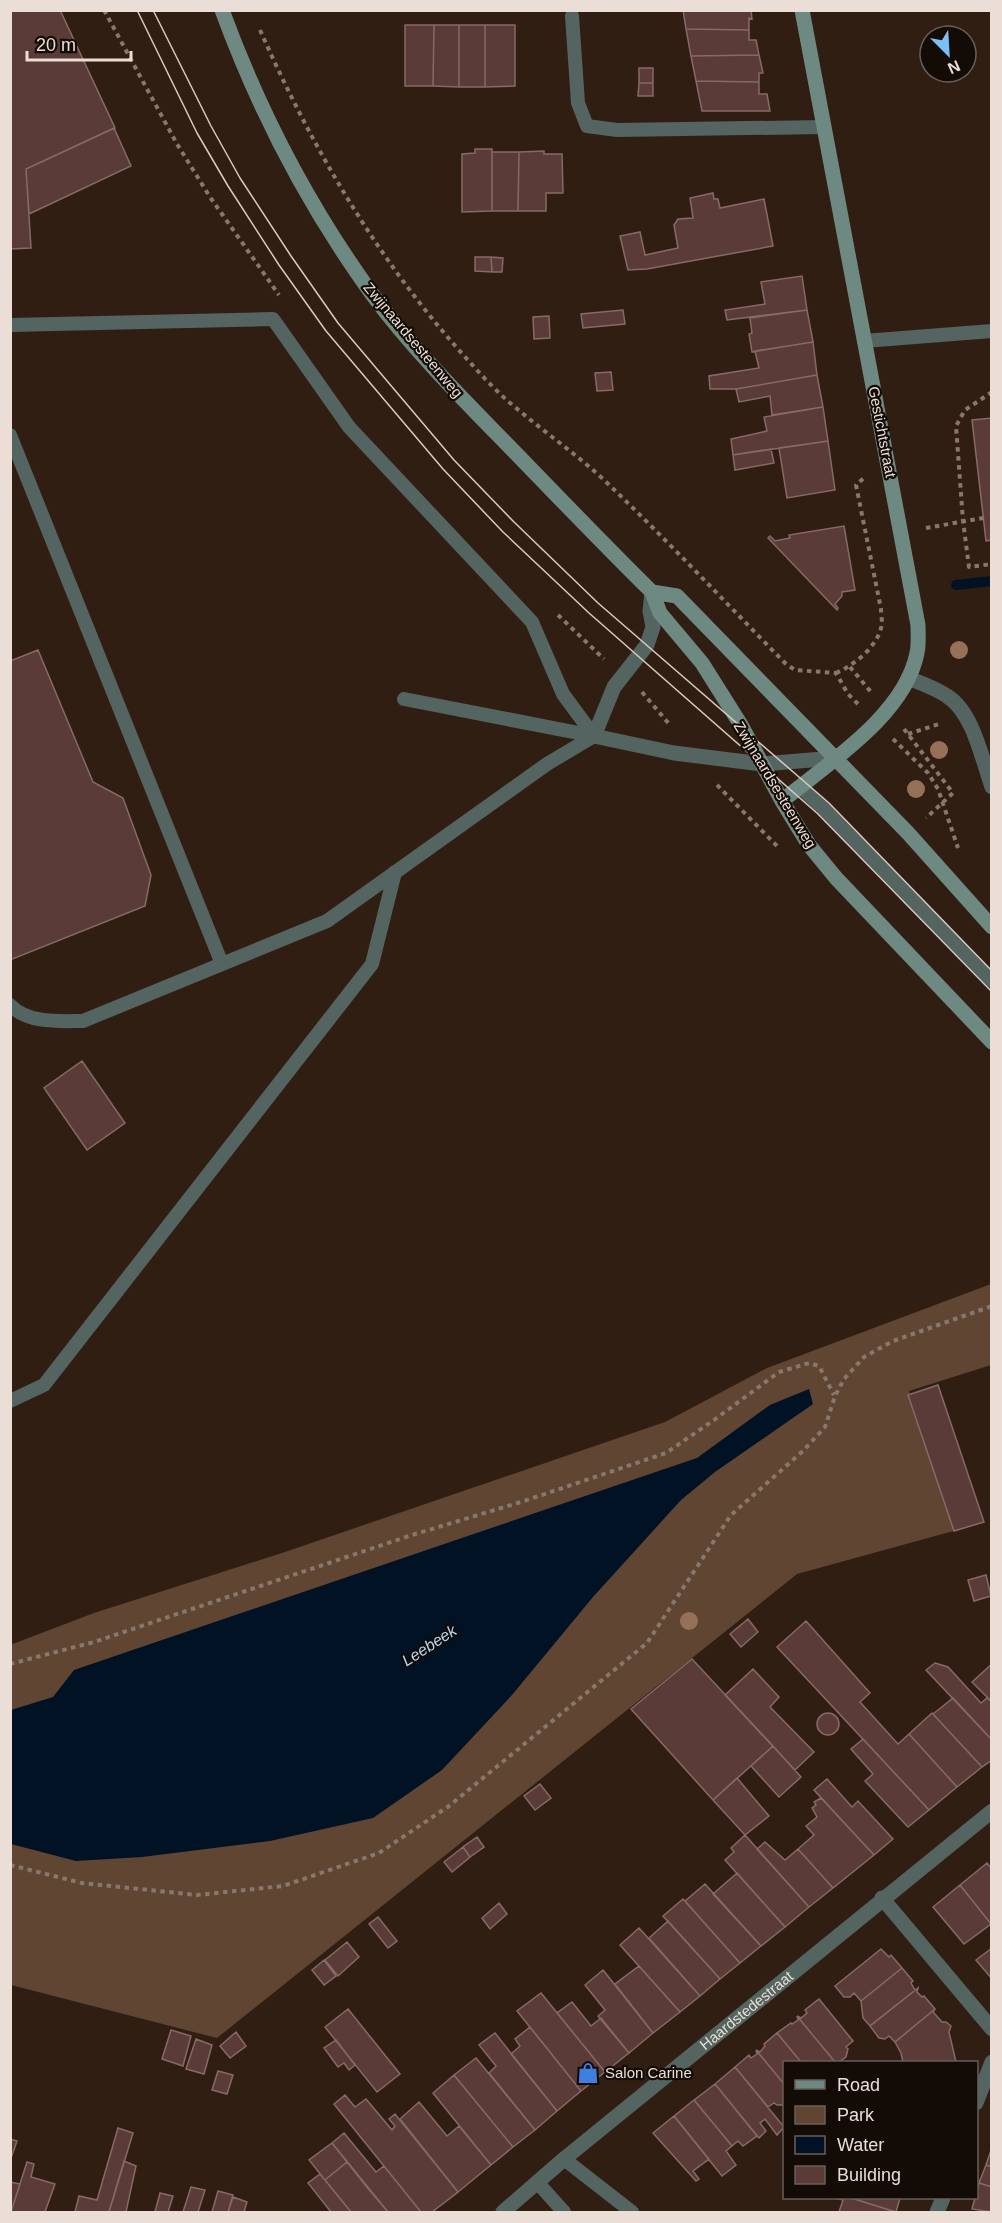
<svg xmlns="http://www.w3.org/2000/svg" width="1002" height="2223" font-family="Arial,sans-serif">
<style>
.green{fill:#604533}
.water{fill:#001224}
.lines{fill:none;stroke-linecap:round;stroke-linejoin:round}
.stream{stroke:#001224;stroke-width:10}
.building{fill:#5b3b37;stroke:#866a67;stroke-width:1.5}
.path{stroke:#87776d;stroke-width:4;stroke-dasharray:4.5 4.5;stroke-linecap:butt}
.lane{stroke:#546460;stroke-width:14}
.street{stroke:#546460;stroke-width:15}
.secondary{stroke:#6e8982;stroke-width:15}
.tram{stroke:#d8cac2;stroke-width:1.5}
.tree{fill:#967058}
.labels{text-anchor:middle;stroke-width:4.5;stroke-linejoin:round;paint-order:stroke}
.street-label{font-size:15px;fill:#ebded6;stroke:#130b06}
.poi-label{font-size:15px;fill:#ebded6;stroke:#130b06;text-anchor:start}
.water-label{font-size:16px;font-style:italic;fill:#b2d8f9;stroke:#130b06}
</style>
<rect width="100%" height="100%" fill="#311e12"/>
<!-- green -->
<path class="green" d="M991,1284V1365L909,1391L957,1530L797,1574L217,2038L11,1985L10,1645L94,1613L282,1553L665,1422L767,1368Z"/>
<!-- water -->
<path class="water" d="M809,1389L813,1404L715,1472L681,1500L593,1597L512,1695L442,1770L373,1818L270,1841L142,1857L76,1861L11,1844V1710L53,1697L74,1670L697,1458L770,1405Z"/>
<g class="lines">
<!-- stream -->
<path class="stream" d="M956,585L992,581"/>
</g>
<!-- building -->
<path class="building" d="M10,10H60L115,128L26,169L31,248L10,249Z
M683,10H751L752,19L749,18V30L686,29Z
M405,25H434L433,86H405Z
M434,25H459V87L433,86Z
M459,25H485V87H459Z
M485,25H515V86L485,87Z
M686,29L749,30V40H756L759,55L691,56Z
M759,55L763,73H759V82L696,81L691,56Z
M639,68H653V83H639Z
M696,81L759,82V94H767L770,111H702Z
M639,83H653V96H638Z
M114,128L131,166L29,214L26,169Z
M475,149H492V211L462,212V154L475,153Z
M544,151V154H562L563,193H546V211H518L519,152Z
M492,152H519L518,211H492Z
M713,193L714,199H718L720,208L764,199L773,246L647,269L628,270L620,236L640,232L645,255L678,248L674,225L678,219L693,218L690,198Z
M475,257H491L492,272L475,271Z
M491,257L503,258L502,272H492Z
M802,276L807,310L727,320L725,310L765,304L761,282Z
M623,310L625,324L583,328L581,314Z
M807,310L813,342L752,352L749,334L752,333L750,318Z
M549,316L550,338L534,339L533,317Z
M813,342L817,375L736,389H710L709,376L759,368L755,351Z
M611,372L613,390L597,391L595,373Z
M817,375L823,407L772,415L770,396L739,402L736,389Z
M823,407L828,441L733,455L731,439L767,431L764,417Z
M992,418V540L986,541L972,420Z
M828,441L835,490L787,498L779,448Z
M771,449L774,463L735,470L733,455Z
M844,526L855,590L842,592V596L835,604L838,608L837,610L768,538L770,536L775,541L790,538L789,535Z
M38,650L93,782L123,798L151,875L145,906L10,960V661Z
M82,1061L125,1123L87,1150L44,1088Z
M938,1385L984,1522L954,1531L908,1395Z
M986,1575L991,1596L974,1601L968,1580Z
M748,1619L758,1632L741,1647L730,1634Z
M806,1621L870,1693L860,1702L898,1744L909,1734L957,1787L929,1810L777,1647Z
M692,1659L773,1746L713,1800L631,1709Z
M935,1663L948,1667L981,1703L987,1698L992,1702V1740L926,1670Z
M992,1664V1702L972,1682Z
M753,1669L779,1697L770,1707L814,1752L795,1770L725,1695Z
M953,1698L992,1740V1760L982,1767L933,1714Z
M932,1713L982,1767L957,1787L909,1734Z
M817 1724a11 11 0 1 1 22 0a11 11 0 1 1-22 0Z
M863,1739L929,1810L908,1827L865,1781L873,1774L851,1749Z
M773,1746L801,1777L779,1797L751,1766Z
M737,1778L769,1816L745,1835L713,1800Z
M827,1779L852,1807L858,1801L893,1839L874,1855L814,1790Z
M540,1784L551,1798L535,1810L524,1796Z
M821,1798L874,1855L833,1888L798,1849L814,1835L806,1826L817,1817L812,1808L816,1805L814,1802Z
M745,1835L809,1907L785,1927L725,1860L734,1852L731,1848Z
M477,1837L484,1847L470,1857L463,1847Z
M765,1842L785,1860L798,1849L833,1888L809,1907L757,1849Z
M463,1847L470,1857L452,1872L444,1862Z
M987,1863L992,1869L991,1924L960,1885Z
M737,1873L785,1927L761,1946L713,1894Z
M705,1884L761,1946L740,1963L685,1901Z
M960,1885L991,1924L964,1944L933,1907Z
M683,1899L740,1963L720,1979L663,1916Z
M499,1903L507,1914L490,1929L482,1918Z
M378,1917L397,1941L388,1948L369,1924Z
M668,1921L720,1979L700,1996L649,1938Z
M639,1928L700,1996L680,2012L620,1945Z
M347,1942L359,1957L338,1976L325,1960Z
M992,1948V1979L976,1960Z
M881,1949L889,1957L891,1955L902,1968L861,2001L854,1993L850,1997H844L835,1986Z
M324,1960L336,1976L324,1985L312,1970Z
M639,1966L680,2012L653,2033L615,1984Z
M902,1968L913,1981L911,1983L915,1990L918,1988L870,2026L863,2018L861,2001Z
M603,1970L653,2033L629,2053L598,2016L605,2010L585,1985Z
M918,1988L917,1992L922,1997L924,1996L935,2009L895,2042L889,2036L885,2039L879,2038L870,2026Z
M541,1993L605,2072L581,2091L517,2011Z
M819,1999L853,2041L846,2047L848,2049L846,2057L839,2062H835L797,2016L801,2018L807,2013L805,2010Z
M572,2002L591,2026L601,2018L629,2053L605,2072L557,2013Z
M348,2009L400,2074L377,2092L325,2027Z
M935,2009L933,2012L942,2022H946L951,2026L949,2032L956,2062H903L901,2053L895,2042Z
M797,2016L835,2062H801L777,2033L791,2023L792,2024L798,2020Z
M530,2027L581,2091L557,2111L511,2054L520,2046L515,2039Z
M171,2030L191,2036L183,2066L162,2059Z
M236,2032L246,2046L230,2058L220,2046Z
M495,2033L557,2111L535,2130L489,2073L496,2066L479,2045Z
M777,2033L801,2062H784V2084L756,2050L760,2052L765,2046L764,2044Z
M196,2039L212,2045L204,2074L186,2069Z
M336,2040L355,2065L349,2070L344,2063L338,2067L324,2048Z
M756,2050L784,2084V2105H777L774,2103L768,2107L735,2067L749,2055L751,2058L757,2054Z
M476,2058L535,2130L513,2147L454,2075Z
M735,2067L784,2127L777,2135L765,2119L760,2123L766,2131L759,2138L715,2084Z
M218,2071L233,2075L227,2094L212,2090Z
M454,2075L513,2147L491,2165L433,2093Z
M715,2084L757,2136L743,2146L738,2141L732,2146L694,2100Z
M345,2095L355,2107L366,2099L392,2130L395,2126L389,2119L395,2114L458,2192L432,2212H421L334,2104Z
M694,2100L732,2146L726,2151L736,2165L722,2176L674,2116Z
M419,2102L447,2136L459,2126L491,2165L458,2192L400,2119Z
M674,2116L709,2159L693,2171L699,2179L696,2181L653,2133Z
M118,2128L133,2133L109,2212H75L79,2196L97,2200Z
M344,2133L376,2172L384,2166L421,2212H388L332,2143Z
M10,2139L17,2141L10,2161Z
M332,2143L347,2162L325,2180L309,2160Z
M992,2147V2167L986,2165Z
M124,2161L136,2166L126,2212H109Z
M27,2162L34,2164L31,2177L55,2184L45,2212H11Z
M347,2162L366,2186L388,2212H351L325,2180Z
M986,2165L992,2167V2187L979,2183Z
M320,2174L325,2180L351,2212H331L308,2183Z
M10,2182L20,2184L11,2212H10Z
M979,2183L992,2187V2212L972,2209Z
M191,2187L205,2190L198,2212H183Z
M218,2191L233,2195L228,2212H212Z
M160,2193L173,2196L168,2212H155Z
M233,2197L247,2202L244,2212H228Z
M835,2198H851L896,2212H839L843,2200Z
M851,2198H900L896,2212Z"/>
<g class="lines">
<!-- path -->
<path class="path" d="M104,10L177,144L210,197L279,295
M260,30C311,145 374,254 458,349C476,369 494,390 515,407C544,432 575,453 603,479C665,538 724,601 785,663L795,670L836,673L848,694L858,704
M992,392L965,410L956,426L963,521L969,567L992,564
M926,528L983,518
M558,615L604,659
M850,667L871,692
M836,673C854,665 876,648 881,628C883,623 881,615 881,609L856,485L864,478
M642,692L670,725
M904,729L953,793L926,818
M908,734L939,724
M893,739L928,773L938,789L958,848
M717,785L777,846
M10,1664L94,1642L412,1535L521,1502L666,1453L714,1420L779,1372L809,1363L819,1366L834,1395
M10,1865L82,1883L197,1895L283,1886L379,1853L449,1806L647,1643L731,1515L803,1451L825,1427L835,1396L844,1379L864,1357L893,1341L992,1306"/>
<!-- lane -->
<path class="lane" d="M572,16L578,103L587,126L617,130L824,127
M10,325L273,319L349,427L532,622L563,694L594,736
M864,341L992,331
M10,435L222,964
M404,699L594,736
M800,787L823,808L992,981
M10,1005C28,1024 60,1021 83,1021L327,921L547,764L594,736
M10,1401L44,1385L372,964L395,872
M564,2159L632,2212
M537,2182L564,2212"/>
<!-- street -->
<g class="street">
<path d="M652,592L650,611L653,627L647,645L614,687L594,736L674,753L762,764L835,758"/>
<path d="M908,678C921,683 936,688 947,696C973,712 982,759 992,787"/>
<path d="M882,1898L992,2029"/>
<path d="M976,2103L992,2062"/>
<path id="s1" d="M503,2212L564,2159L992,1811"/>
<path d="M937,2212L943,2198"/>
</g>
<!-- secondary -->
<path class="secondary" d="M222,10C259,111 309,207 372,294C409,344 453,389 496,433C548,486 599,540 652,592L660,613L702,663L741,725L782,801L809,845L836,878L992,1042
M652,592L677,596L908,833L992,927
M782,801C828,763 905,715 917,653C919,644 918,634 918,625L802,10"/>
<!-- tram -->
<path class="tram" d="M137,10L197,133L228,186L279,265L326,331L443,469L503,532L589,613L818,814L992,992
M153,10L211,126L240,178L291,256L338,323L454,460L514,522L598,603L829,803L992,971"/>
</g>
<!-- trees -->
<g class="tree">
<circle cx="959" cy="650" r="9"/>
<circle cx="939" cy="750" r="9"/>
<circle cx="916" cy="789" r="9"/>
<circle cx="689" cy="1621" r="9"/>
</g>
<!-- icons -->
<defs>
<symbol id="shop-bare" viewBox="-9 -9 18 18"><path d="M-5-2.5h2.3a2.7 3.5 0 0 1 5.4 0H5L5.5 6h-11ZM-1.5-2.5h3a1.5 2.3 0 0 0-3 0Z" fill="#3f7fe0" stroke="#130b06" stroke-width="2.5" paint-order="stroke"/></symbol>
</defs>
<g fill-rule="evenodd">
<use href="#shop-bare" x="573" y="2058" width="30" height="30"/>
</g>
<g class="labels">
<!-- street labels -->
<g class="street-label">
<text transform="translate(413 340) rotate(50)" y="5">Zwijnaardsesteenweg</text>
<text transform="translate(882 432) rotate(79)" y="5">Gestichtstraat</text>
<text transform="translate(775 785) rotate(59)" y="5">Zwijnaardsesteenweg</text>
<text dy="5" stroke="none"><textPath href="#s1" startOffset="316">Haardstedestraat</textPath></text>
</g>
<!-- poi labels -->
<g class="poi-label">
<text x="605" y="2078">Salon Carine</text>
</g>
<!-- water labels -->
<g class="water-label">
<text transform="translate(429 1645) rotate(-33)" y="6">Leebeek</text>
</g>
</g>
<!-- border -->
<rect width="1002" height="2223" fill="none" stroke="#ebded6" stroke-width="24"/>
<!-- legend -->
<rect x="783" y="2061" width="195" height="138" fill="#130b06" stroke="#695f59" stroke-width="1.5"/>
<rect x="795" y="2080" width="30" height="9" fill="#6e8982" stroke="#695f59" stroke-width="1.5"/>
<text x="837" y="2091" font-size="18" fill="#ebded6">Road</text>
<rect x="795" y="2106" width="30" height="18" fill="#604533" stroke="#695f59" stroke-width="1.5"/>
<text x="837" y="2121" font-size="18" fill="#ebded6">Park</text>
<rect x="795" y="2136" width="30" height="18" fill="#001224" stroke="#695f59" stroke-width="1.5"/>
<text x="837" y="2151" font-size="18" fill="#ebded6">Water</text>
<rect x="795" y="2166" width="30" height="18" fill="#5b3b37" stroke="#695f59" stroke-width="1.5"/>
<text x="837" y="2181" font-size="18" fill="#ebded6">Building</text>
<!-- north arrow -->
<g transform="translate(948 54) rotate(156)"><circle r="28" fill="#130b06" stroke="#695f59" stroke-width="1.5"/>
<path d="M0-4.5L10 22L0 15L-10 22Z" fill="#7abff8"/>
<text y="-9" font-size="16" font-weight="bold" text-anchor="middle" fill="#ebded6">N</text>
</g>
<!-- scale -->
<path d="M27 51v9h104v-9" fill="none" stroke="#ebded6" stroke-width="3"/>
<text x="36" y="51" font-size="18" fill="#ebded6" stroke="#130b06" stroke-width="4.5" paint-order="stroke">20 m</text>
</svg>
